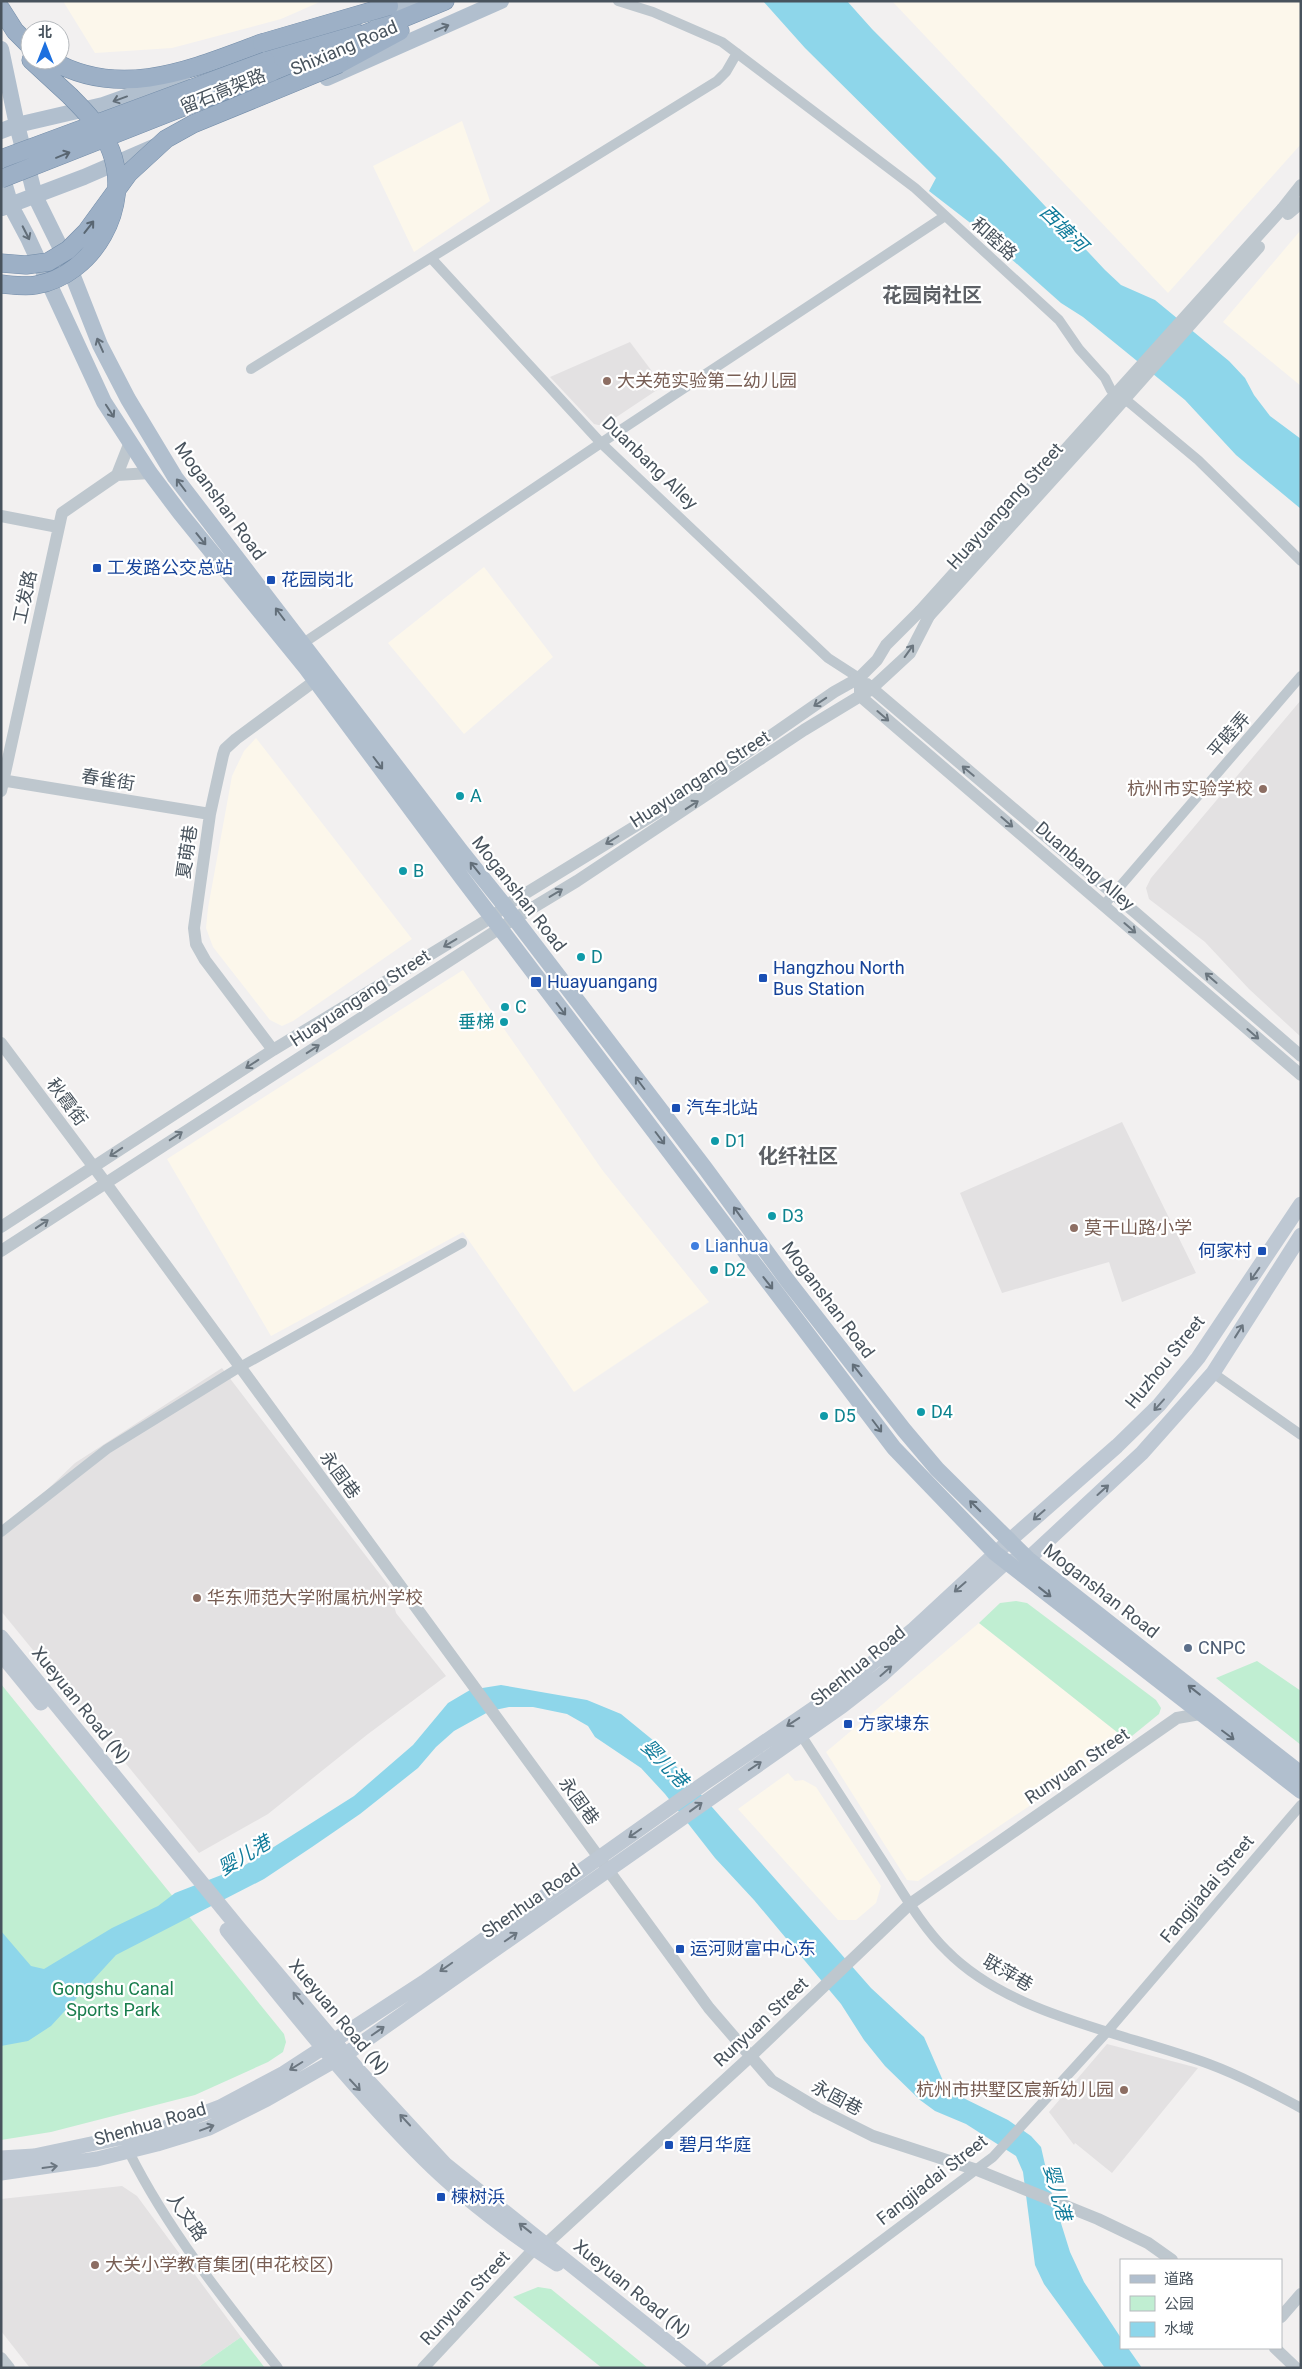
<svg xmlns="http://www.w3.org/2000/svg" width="1302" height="2369" font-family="Roboto,'Noto Sans SC',sans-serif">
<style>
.commercial{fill:#fcf7eb}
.education{fill:#e3e1e2}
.green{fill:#c0eed2}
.water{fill:#8ed6ea}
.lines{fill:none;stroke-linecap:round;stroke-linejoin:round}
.trunk-casing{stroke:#748da9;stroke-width:19}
.minor{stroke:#bec7ce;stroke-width:10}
.tertiary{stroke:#bec7ce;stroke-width:12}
.secondary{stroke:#bec8d3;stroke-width:15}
.primary{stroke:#b1bfce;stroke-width:16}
.trunk{stroke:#9db0c6;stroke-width:18}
.trunk-bridge-casing{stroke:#748da9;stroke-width:19;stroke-linecap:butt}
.tertiary-bridge{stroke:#bec7ce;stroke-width:12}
.trunk-bridge{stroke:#9db0c6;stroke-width:18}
.oneway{stroke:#626e79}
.oneway2{stroke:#596672}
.oneway3{stroke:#6b767f}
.oneway4{stroke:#6b7680}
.education-dot{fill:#8d6e63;stroke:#fff;stroke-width:2}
.transit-dot{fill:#1a4fb4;stroke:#fff;stroke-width:2}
.culture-dot{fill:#0f9aa8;stroke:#fff;stroke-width:2}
.shop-dot{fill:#3f7fe0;stroke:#fff;stroke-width:2}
.service-dot{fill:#5c6f8a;stroke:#fff;stroke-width:2}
.labels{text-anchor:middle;stroke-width:4.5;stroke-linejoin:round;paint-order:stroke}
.street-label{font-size:18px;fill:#48535d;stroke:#fff}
.education-label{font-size:18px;fill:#785e54;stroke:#fff;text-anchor:start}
.transit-label{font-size:18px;fill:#164399;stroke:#fff;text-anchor:start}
.culture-label{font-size:18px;fill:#0d838f;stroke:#fff;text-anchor:start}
.shop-label{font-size:18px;fill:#366cbe;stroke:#fff;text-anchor:start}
.service-label{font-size:18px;fill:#4e5e75;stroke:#fff;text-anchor:start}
.park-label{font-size:18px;fill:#197e4d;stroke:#fff}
.water-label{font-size:19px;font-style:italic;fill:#107b9a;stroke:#fff}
.quarter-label{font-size:20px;font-weight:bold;fill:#5d6065;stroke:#fff}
</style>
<rect width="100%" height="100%" fill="#f2f0f0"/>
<!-- commercial -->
<path class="commercial" d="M63,1H322L281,19L172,48L95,53Z
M892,1H1301V144L1168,293Z
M462,121L490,201L414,252L373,166Z
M1300,231H1301V386L1223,322Z
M484,567L553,657L464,734L388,643Z
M256,738L412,939L293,1021L282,1026L270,1020L213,947L206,928L208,908L232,776L244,751Z
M463,970L603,1171L709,1302L574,1392L463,1232L271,1336L167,1159Z
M979,1623L1127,1740L918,1881L907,1880L826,1752Z
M788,1773L795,1781L803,1780L816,1787L881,1886L876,1903L856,1920H838L738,1809Z"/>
<!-- education -->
<path class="education" d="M630,342L663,386L603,426L594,424L550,377Z
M1301,700V1037L1249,989L1205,942L1149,899L1146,888L1151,878Z
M1122,1122L1196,1273L1122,1302L1109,1262L1002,1293L960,1193Z
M222,1368L389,1586L396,1613L446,1676L368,1734L268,1814L199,1853L1,1611V1534L75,1463Z
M1107,2044L1198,2068L1112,2173L1075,2143L1074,2145L1049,2112Z
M122,2186L137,2196L241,2337L197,2368H30L1,2331V2199Z"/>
<!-- green -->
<path class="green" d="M1016,1601L1027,1603L1156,1700L1161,1708L1159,1714L1127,1740L979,1623L1000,1603Z
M1257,1661L1301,1691V1745L1216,1678Z
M1,1684L284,2034L286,2042L283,2052L268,2062L195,2095L51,2132L1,2140Z
M538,2287L551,2289L648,2368H602L513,2297Z
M241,2337L265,2368H197Z"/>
<!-- water -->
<path class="water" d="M763,1H847L872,29L1001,159L1105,270L1121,285L1155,300L1229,361L1245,378L1254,395L1270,416L1301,439V509L1236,455L1185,400L1083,317L1061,303L973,225L929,191L936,178L805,48Z
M501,1685L587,1700L621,1714L654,1741L871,1988L924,2037L947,2090L1008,2120L1031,2136L1041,2147L1051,2191L1070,2252L1084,2282L1121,2338V2348H1128L1142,2368H1105L1044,2284L1035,2265L1023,2172L1016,2156L966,2124L935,2111L920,2100L885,2066L864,2040L841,2004L754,1900L715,1858L665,1794L641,1768L595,1737L588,1726L567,1714L533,1707H509L490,1711L454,1731L436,1747L418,1768L360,1814L312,1847L264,1879L116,1955L51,2026L28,2041L1,2046V1931L31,1966L44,1969L112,1928L158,1906L175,1893L242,1867L354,1796L413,1745L448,1703L470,1690Z"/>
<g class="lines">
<defs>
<path id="trunk" d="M1,9L15,31L30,46
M31,60L70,96
M51,60C121,101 194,68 262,43
M266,61L352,23
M339,64L400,31
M272,72L445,1"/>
</defs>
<!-- trunk casing -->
<use href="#trunk" class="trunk-casing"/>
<!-- minor -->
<path class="minor" d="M618,1L653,12L722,42L915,188L1059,320L1079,349L1105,378L1111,390L1131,404L1198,460L1301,561
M431,258L601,443L828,658L859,678
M251,369L717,81L726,72L737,53
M302,644L601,443L945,216
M1104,905L1301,676
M1213,1373L1301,1435
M1,1532L107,1449L240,1367L462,1243
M801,1735C829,1779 857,1822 885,1865C903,1893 923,1928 947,1951C1011,2016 1126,2033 1209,2064C1241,2076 1271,2092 1301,2108
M129,2152C168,2230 224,2300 278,2368
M711,2368L993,2157L1107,2032L1301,1805"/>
<!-- tertiary -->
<path class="tertiary" d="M1282,209L1301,185
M1288,214L1301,203
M117,475L130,442
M1,516L58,527
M867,684L1137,914L1301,1056
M860,688V696L1301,1075
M1,780L210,814
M1,791L62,513L117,475L150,473
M1,1043L105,1182L709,2008L772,2081L817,2108L873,2136L977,2170L1098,2219L1148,2243L1172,2260
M273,1050L205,960L196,944L194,928L210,814L223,755L225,749L236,739L316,680
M1,1227L273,1050L492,917L505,906L678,800L834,692L859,678L877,660L886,645L920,611
M1,1251L514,919L577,881L804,730L870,690L910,653L929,616
M1281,2317L1301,2294
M1275,2348L1296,2368
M1,2358L9,2368
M423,2368L534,2249L546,2244L751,2056L910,1904L1177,1718L1200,1714"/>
<!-- secondary -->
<path class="secondary" d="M1,1637L237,1926L360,2072L445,2164L700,2368
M1,1654L41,1703
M227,1930C290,2008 352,2087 423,2158C463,2198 510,2233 557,2264
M1,2158L34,2156L162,2129L220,2107L284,2073L424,1982L706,1782L832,1696L914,1629L1009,1541L1117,1446L1159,1405L1198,1358L1301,1204
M1,2173L97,2159L157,2144L209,2128L267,2099L346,2054L842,1706L883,1674L1006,1562L1028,1559L1142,1453L1213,1373L1301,1235"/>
<!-- primary -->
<path class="primary" d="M377,16L412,1
M1,49L17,125L35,196L67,261L100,345L128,399L175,477L461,851L505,906L705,1168L787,1280L904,1430L937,1469L1028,1559L1301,1774
M327,78L501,1
M1,131L17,125L103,105L182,77
M1,172L11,206L28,238L104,402L150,473L180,513L306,668L462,878L894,1448L995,1553L1301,1791
M2,208L84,177L158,145"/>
<!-- trunk -->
<use href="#trunk" class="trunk"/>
<defs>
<path id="trunk-bridge" d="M262,43L389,6
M1,159L266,61
M1,179L272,72
M1,263L26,265L48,262L68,250L86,232L129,173L166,139L193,124L339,64
M1,284C12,285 25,287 36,285C94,275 132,206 111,151C103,130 86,112 70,96"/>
</defs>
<!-- trunk-bridge casing -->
<use href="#trunk-bridge" class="trunk-bridge-casing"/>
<!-- tertiary-bridge -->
<path class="tertiary-bridge" d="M920,611L1282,209
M929,616L1093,435L1259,247"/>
<!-- trunk-bridge -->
<use href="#trunk-bridge" class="trunk-bridge"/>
</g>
<!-- one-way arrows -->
<defs><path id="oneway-shaft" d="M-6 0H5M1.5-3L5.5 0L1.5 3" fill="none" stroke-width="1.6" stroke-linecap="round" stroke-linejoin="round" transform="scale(1.25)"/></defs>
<g class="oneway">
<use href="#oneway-shaft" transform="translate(442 28) rotate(-23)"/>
<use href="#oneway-shaft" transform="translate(120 99) rotate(160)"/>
<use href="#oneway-shaft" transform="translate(26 233) rotate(63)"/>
<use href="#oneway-shaft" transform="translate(100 345) rotate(-114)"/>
<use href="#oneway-shaft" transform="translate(110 411) rotate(57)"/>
<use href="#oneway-shaft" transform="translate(181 485) rotate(-127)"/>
<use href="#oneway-shaft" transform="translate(201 539) rotate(51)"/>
<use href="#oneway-shaft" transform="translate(280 614) rotate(-127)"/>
<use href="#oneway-shaft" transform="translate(378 763) rotate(53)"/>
<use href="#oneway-shaft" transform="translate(475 868) rotate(-129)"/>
<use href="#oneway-shaft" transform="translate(561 1009) rotate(53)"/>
<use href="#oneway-shaft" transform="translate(640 1083) rotate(-127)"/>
<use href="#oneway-shaft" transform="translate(660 1138) rotate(53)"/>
<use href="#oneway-shaft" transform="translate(738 1213) rotate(-126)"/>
<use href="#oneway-shaft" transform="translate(768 1283) rotate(52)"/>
<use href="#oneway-shaft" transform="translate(857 1370) rotate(-128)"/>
<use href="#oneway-shaft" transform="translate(877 1426) rotate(53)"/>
<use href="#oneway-shaft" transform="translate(975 1506) rotate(-135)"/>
<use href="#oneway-shaft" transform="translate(1045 1592) rotate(38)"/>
<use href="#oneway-shaft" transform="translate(1194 1690) rotate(-142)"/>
<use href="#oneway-shaft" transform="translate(1228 1735) rotate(37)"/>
</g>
<g class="oneway2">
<use href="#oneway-shaft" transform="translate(63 155) rotate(-22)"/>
<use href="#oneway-shaft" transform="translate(89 227) rotate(-52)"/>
</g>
<g class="oneway3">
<use href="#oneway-shaft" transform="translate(909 651) rotate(-54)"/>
<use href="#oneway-shaft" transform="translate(820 702) rotate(146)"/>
<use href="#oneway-shaft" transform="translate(883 716) rotate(41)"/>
<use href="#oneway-shaft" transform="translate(968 771) rotate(-140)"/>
<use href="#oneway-shaft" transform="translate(692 805) rotate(-33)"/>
<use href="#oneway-shaft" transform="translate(1007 822) rotate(41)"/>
<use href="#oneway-shaft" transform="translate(612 840) rotate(148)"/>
<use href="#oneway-shaft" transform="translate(556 893) rotate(-31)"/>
<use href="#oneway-shaft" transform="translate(1130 928) rotate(41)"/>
<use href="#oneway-shaft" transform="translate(450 943) rotate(149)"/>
<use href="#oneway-shaft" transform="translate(1211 978) rotate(-139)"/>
<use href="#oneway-shaft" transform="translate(1253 1034) rotate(41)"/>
<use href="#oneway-shaft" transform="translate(313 1049) rotate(-33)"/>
<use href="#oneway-shaft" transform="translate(252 1064) rotate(147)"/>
<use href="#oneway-shaft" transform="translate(176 1136) rotate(-33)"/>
<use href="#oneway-shaft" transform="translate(116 1152) rotate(146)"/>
<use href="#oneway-shaft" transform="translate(42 1224) rotate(-34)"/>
</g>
<g class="oneway4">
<use href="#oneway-shaft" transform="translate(1255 1274) rotate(125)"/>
<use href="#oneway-shaft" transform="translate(1239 1331) rotate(-58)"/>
<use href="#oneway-shaft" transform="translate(1159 1405) rotate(132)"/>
<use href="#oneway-shaft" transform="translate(1103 1490) rotate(-42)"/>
<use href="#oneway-shaft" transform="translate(1039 1515) rotate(139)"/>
<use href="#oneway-shaft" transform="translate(960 1587) rotate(139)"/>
<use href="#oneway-shaft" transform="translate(886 1671) rotate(-41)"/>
<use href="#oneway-shaft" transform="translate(793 1722) rotate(147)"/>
<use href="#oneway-shaft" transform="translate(755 1766) rotate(-34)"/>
<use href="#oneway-shaft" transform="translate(696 1807) rotate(-36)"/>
<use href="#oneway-shaft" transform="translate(635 1833) rotate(145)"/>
<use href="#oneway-shaft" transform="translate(511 1937) rotate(-35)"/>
<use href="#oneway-shaft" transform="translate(446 1967) rotate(145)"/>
<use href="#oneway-shaft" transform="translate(298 1998) rotate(-130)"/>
<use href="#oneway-shaft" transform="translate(378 2031) rotate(-35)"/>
<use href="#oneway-shaft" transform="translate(296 2066) rotate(148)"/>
<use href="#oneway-shaft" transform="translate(355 2085) rotate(47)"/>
<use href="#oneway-shaft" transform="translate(405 2120) rotate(-133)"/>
<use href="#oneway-shaft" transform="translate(207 2128) rotate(-21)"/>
<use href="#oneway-shaft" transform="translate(50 2167) rotate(-8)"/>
<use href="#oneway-shaft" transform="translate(525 2228) rotate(-142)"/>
</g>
<!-- markers -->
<g class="education-dot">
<circle cx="607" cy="381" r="5"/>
<circle cx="1263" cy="789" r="5"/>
<circle cx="1074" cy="1228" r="5"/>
<circle cx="197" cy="1598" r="5"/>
<circle cx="1124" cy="2090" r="5"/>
<circle cx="95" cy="2265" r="5"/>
</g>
<g class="transit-dot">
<rect x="92" y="563" width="10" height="10" rx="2.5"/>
<rect x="266" y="575" width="10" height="10" rx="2.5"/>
<rect x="758" y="973" width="10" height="10" rx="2.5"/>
<rect x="530" y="976" width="12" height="12" rx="2.5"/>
<rect x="671" y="1103" width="10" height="10" rx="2.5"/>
<rect x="1257" y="1246" width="10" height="10" rx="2.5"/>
<rect x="843" y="1719" width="10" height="10" rx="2.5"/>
<rect x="675" y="1944" width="10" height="10" rx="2.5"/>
<rect x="664" y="2140" width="10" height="10" rx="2.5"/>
<rect x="436" y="2192" width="10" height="10" rx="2.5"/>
</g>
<g class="culture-dot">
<circle cx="460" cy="796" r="5"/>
<circle cx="403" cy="871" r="5"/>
<circle cx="581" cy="957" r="5"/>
<circle cx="505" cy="1007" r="5"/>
<circle cx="504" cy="1022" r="5"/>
<circle cx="715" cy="1141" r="5"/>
<circle cx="772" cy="1216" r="5"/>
<circle cx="714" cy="1270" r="5"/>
<circle cx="921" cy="1412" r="5"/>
<circle cx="824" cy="1416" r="5"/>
</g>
<circle class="shop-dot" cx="695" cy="1246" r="5"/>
<circle class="service-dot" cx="1188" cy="1648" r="5"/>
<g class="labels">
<!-- street labels -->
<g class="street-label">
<text transform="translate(344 48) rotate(-23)" y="6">Shixiang Road</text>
<text transform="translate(223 91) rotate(-22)" y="6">留石高架路</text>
<text transform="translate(994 239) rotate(42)" y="6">和睦路</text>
<text transform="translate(650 463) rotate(44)" y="6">Duanbang Alley</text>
<text transform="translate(220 501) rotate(54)" y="6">Moganshan Road</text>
<text transform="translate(1005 506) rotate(-48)" y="6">Huayuangang Street</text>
<text transform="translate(25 597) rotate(-78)" y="6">工发路</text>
<text transform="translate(1229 735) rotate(-49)" y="6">平睦弄</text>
<text transform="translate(700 779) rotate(-33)" y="6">Huayuangang Street</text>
<text transform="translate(108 780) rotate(9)" y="6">春雀街</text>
<text transform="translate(187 852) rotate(-82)" y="6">夏萌巷</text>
<text transform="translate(1085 866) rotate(41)" y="6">Duanbang Alley</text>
<text transform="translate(519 894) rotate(52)" y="6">Moganshan Road</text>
<text transform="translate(360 998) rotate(-33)" y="6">Huayuangang Street</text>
<text transform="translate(67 1102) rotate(53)" y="6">秋霞街</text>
<text transform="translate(828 1300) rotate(53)" y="6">Moganshan Road</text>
<text transform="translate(1165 1362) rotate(-51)" y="6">Huzhou Street</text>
<text transform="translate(340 1475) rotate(54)" y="6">永固巷</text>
<text transform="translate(1101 1591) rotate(38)" y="6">Moganshan Road</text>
<text transform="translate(858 1666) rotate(-39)" y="6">Shenhua Road</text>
<text transform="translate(81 1705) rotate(51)" y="6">Xueyuan Road (N)</text>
<text transform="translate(1077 1766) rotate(-34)" y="6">Runyuan Street</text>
<text transform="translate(579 1801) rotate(54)" y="6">永固巷</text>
<text transform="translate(1207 1889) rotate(-50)" y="6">Fangjiadai Street</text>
<text transform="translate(531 1901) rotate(-35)" y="6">Shenhua Road</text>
<text transform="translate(1008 1973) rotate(30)" y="6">联萍巷</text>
<text transform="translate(339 2017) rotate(50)" y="6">Xueyuan Road (N)</text>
<text transform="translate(761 2022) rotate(-43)" y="6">Runyuan Street</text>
<text transform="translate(837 2098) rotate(28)" y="6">永固巷</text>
<text transform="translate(150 2124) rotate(-16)" y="6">Shenhua Road</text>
<text transform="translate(932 2180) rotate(-38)" y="6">Fangjiadai Street</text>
<text transform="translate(187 2217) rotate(55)" y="6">人文路</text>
<text transform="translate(632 2289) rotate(39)" y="6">Xueyuan Road (N)</text>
<text transform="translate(465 2298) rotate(-47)" y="6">Runyuan Street</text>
</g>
<!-- education labels -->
<g class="education-label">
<text x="617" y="387">大关苑实验第二幼儿园</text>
<text x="1253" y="795" text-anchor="end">杭州市实验学校</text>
<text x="1084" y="1234">莫干山路小学</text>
<text x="207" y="1604">华东师范大学附属杭州学校</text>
<text x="1114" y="2096" text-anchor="end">杭州市拱墅区宸新幼儿园</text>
<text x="105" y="2271">大关小学教育集团(申花校区)</text>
</g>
<!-- transit labels -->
<g class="transit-label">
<text x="107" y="574">工发路公交总站</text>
<text x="281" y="586">花园岗北</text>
<text x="773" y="974">Hangzhou North<tspan x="773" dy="21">Bus Station</tspan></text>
<text x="547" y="988">Huayuangang</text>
<text x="686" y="1114">汽车北站</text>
<text x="1252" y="1257" text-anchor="end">何家村</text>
<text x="858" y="1730">方家埭东</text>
<text x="690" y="1955">运河财富中心东</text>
<text x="679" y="2151">碧月华庭</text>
<text x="451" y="2203">楝树浜</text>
</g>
<!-- culture labels -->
<g class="culture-label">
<text x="470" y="802">A</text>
<text x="413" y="877">B</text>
<text x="591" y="963">D</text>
<text x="515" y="1013">C</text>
<text x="494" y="1028" text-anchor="end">垂梯</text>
<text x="725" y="1147">D1</text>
<text x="782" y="1222">D3</text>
<text x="724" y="1276">D2</text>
<text x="931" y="1418">D4</text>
<text x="834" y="1422">D5</text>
</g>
<!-- shop labels -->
<g class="shop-label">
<text x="705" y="1252">Lianhua</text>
</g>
<!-- service labels -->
<g class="service-label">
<text x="1198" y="1654">CNPC</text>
</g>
<!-- park labels -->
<g class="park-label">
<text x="113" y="1995">Gongshu Canal<tspan x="113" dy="21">Sports Park</tspan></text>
</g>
<!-- water labels -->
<g class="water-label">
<text transform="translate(1064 228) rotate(44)" y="7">西塘河</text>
<text transform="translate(665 1763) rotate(46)" y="7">婴儿港</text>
<text transform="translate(244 1855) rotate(-31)" y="7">婴儿港</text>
<text transform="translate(1058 2192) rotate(75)" y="7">婴儿港</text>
</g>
<!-- quarter labels -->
<g class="quarter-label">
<text x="932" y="302">花园岗社区</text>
<text x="798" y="1163">化纤社区</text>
</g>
</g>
<!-- border -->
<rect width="1302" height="2369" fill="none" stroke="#48535d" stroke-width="5"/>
<!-- legend -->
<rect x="1120" y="2259" width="162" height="90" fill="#ffffff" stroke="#b6babe"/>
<rect x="1130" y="2275" width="25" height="8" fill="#b1bfce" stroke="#b6babe"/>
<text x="1164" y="2284" font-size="15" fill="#48535d">道路</text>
<rect x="1130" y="2296" width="25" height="15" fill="#c0eed2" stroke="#b6babe"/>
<text x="1164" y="2309" font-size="15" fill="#48535d">公园</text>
<rect x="1130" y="2322" width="25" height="15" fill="#8ed6ea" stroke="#b6babe"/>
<text x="1164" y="2334" font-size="15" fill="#48535d">水域</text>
<!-- north arrow -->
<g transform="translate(45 45)"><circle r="24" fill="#ffffff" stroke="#b6babe"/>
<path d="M0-4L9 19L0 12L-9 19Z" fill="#1d70df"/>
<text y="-8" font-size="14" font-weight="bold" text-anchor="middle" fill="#48535d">北</text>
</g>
</svg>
